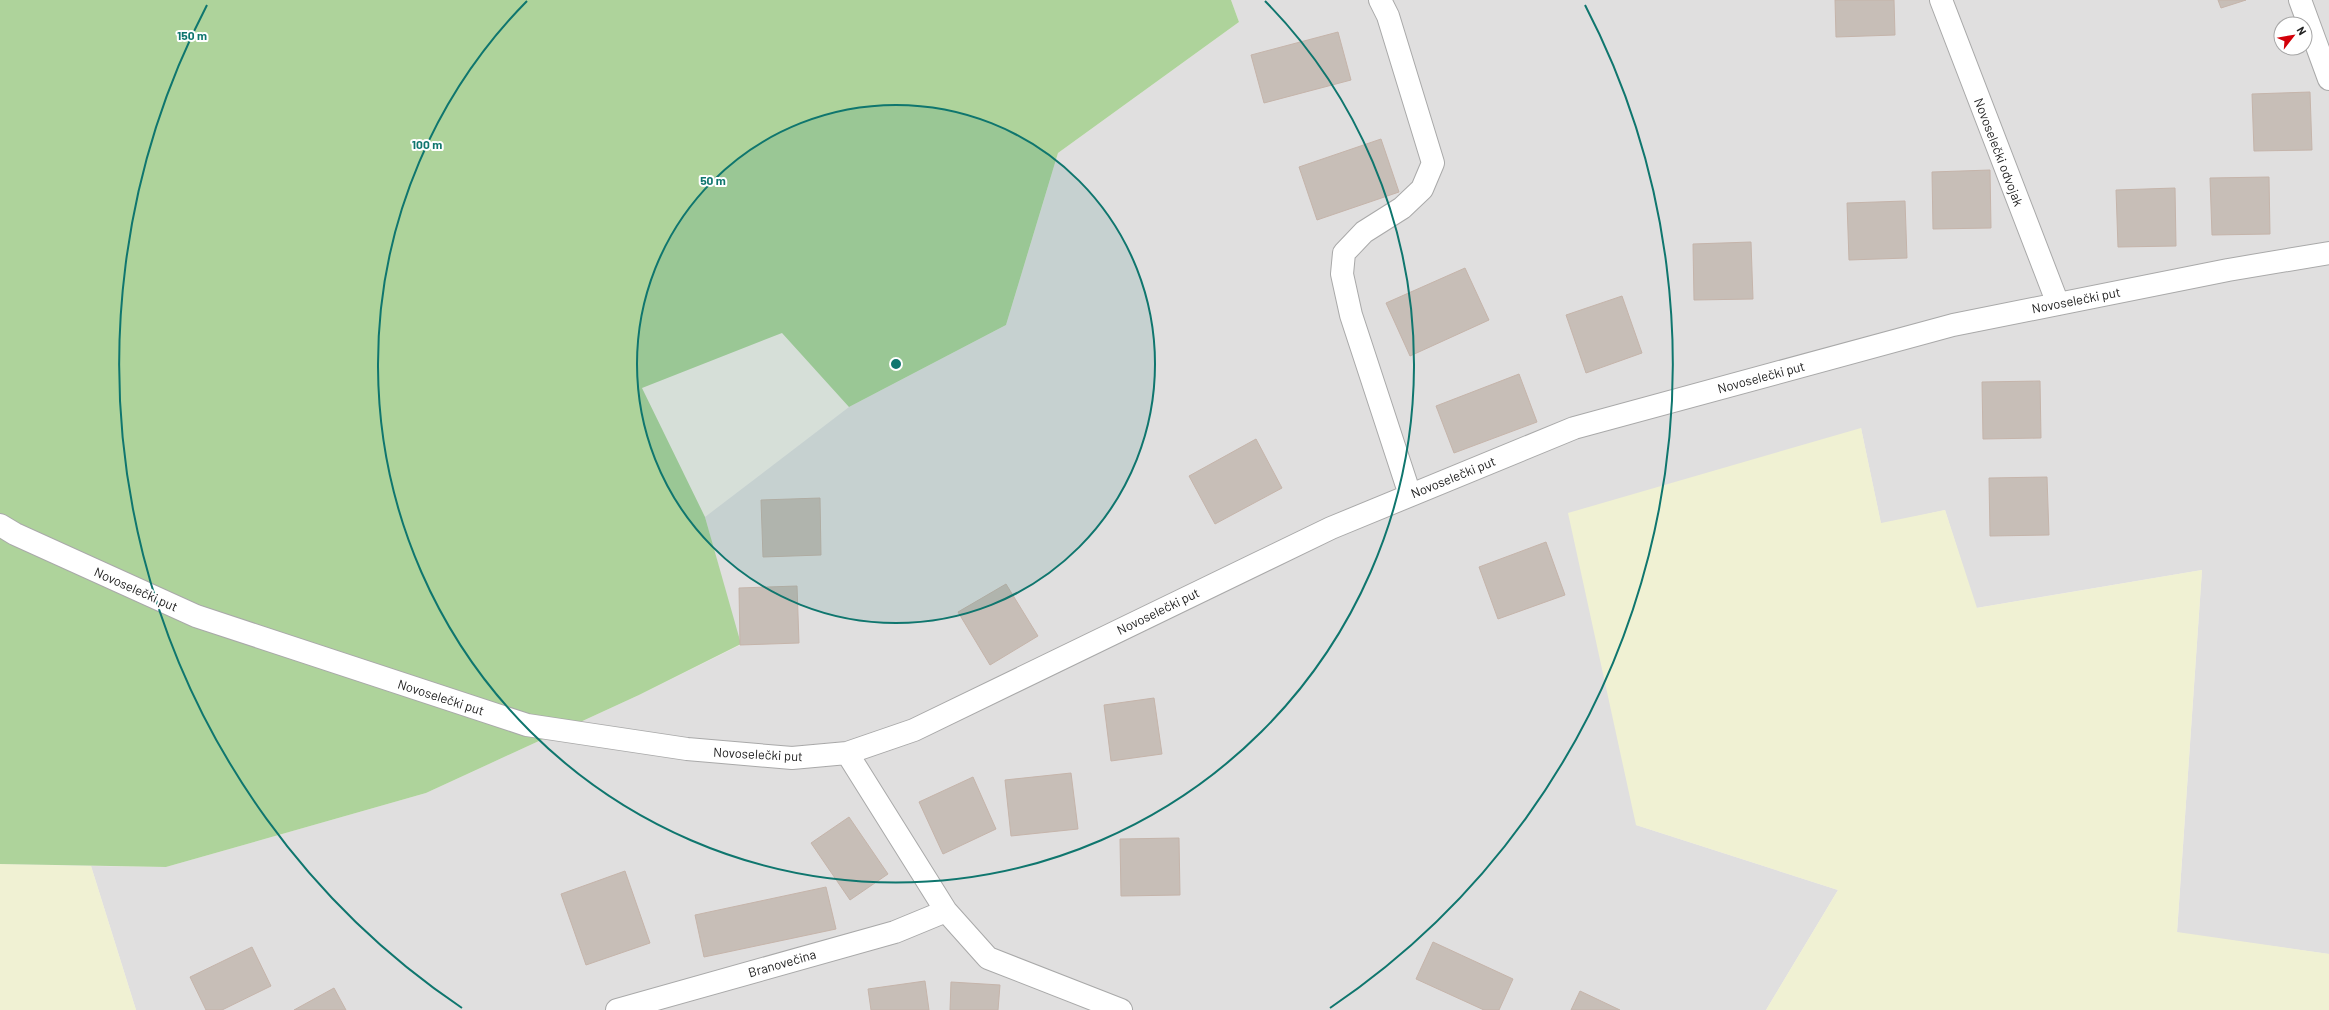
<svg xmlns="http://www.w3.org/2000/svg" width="2329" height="1010" font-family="Barlow,sans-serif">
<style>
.residential{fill:#e0dfdf;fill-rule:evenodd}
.farmland{fill:#f0f1d3}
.forest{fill:#aed39b}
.building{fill:#c7beb7;stroke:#c5b4aa}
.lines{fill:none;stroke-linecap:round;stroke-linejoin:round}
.minor-casing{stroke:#a9a9a9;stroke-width:24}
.minor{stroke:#fff;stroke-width:22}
.ring{fill:none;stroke:#0f766e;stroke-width:2}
.labels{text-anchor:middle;stroke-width:4;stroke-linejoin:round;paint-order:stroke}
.street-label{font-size:13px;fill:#222;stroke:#fff}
.centre{fill:#0f766e;stroke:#fff;stroke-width:2}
.ring-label{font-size:12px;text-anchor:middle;font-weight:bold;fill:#0f766e;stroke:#fff;stroke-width:4;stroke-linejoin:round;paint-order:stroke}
</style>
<rect width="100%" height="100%" fill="#f2eee8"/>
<!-- residential -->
<path class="residential" d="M1231,0H2329V954L2177,933L2202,570L1976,608L1945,510L1881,524L1861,428L1636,825L1838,890L1766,1010H136L91,866L166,867L426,793L639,695L740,645L705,517L849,407L1006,325L1058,153L1239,22ZM2281,24H2305V48H2281Z"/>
<!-- farmland -->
<path class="farmland" d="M1861,428L1881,523L1945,510L1977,608L2202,570L2177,932L2329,954V1010H1766L1838,890L1636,825L1568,513Z
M0,864L91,866L136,1010H0Z"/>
<!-- forest -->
<path class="forest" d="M0,0H1231L1239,22L1058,153L1006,325L849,407L782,333L642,388L705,517L741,644L639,695L426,793L166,867L0,864Z"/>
<!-- building -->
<path class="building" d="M1835,0H1894L1895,35L1836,37Z
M2218,0H2246L2221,8Z
M1338,32L1351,80L1264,103L1251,55Z
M2310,92L2312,150L2254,151L2252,94Z
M1381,139L1399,192L1317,220L1299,167Z
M1990,170L1991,228L1933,229L1932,172Z
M2269,177L2270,234L2212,235L2210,178Z
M2175,188L2176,246L2118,247L2116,190Z
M1905,201L1907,258L1849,260L1847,203Z
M1751,242L1753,299L1694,300L1693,244Z
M1465,268L1489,320L1410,356L1386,303Z
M1622,296L1642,353L1586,373L1566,315Z
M1519,374L1537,422L1454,453L1436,406Z
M2040,381L2041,438L1983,439L1982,382Z
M1256,439L1282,488L1215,524L1189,476Z
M2047,477L2049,535L1990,536L1989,478Z
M820,498L821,555L763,557L761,500Z
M1546,542L1565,595L1498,619L1479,567Z
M1006,584L1038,636L990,665L958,612Z
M797,586L799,643L740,645L739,588Z
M1154,698L1162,754L1111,761L1104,705Z
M1071,773L1078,829L1011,836L1005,780Z
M973,777L996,829L943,854L919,802Z
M849,817L888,874L850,900L811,843Z
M1179,838L1180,895L1121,896L1120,839Z
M625,871L650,943L586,965L561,894Z
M826,887L836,929L704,957L695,915Z
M1433,942L1513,979L1499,1010H1484L1416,979Z
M252,947L271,986L222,1010H206L190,977Z
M925,981L929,1010H871L868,989Z
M951,982L1000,985L998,1010H950Z
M334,988L346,1010H294Z
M1580,991L1620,1010H1571Z"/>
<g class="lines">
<defs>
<path id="minor" d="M1380,0L1388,16L1433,163L1422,189L1402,208L1364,232L1344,253L1342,274L1351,315L1410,495
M1941,0L2058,304
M2300,0L2329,79
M0,525L15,534L196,616L527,725L687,749L792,758L847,753L914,730L1331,528L1574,428L1953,325L2228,270L2329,253
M847,753L946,911L988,958L1121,1010
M617,1010L895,932L946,911"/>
</defs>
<!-- minor casing -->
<use href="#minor" class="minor-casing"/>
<!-- minor -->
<use href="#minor" class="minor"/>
</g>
<!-- distance rings -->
<circle cx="896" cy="364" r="259" fill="#0f766e" fill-opacity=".12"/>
<g class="ring">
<circle cx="896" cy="364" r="259"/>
<path d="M1265 1A518 518 0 1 1 527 1"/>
<path d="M462 1008A777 777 0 0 1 207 5M1585 5A777 777 0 0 1 1330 1008"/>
</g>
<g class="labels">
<!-- street labels -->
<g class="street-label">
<text transform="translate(1999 152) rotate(69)" y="5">Novoselečki odvojak</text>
<text transform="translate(2076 300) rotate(-11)" y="5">Novoselečki put</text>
<text transform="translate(1761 377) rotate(-15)" y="5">Novoselečki put</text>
<text transform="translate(1453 477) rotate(-22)" y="5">Novoselečki put</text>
<text transform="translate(136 589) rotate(24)" y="5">Novoselečki put</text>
<text transform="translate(1158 611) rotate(-26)" y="5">Novoselečki put</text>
<text transform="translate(441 697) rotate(18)" y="5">Novoselečki put</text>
<text transform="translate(758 754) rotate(3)" y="5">Novoselečki put</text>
<text transform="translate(782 963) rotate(-16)" y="5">Branovečina</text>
</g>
</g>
<circle cx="896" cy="364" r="6" class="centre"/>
<g class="ring-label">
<text x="192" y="40">150 m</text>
<text x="427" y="149">100 m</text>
<text x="713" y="185">50 m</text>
</g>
<!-- north arrow -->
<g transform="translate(2293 36) rotate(59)"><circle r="19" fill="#ffffff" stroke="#a7a7a7"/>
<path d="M0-3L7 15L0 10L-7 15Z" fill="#d30009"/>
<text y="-6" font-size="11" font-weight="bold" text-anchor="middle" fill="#222222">N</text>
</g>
</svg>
